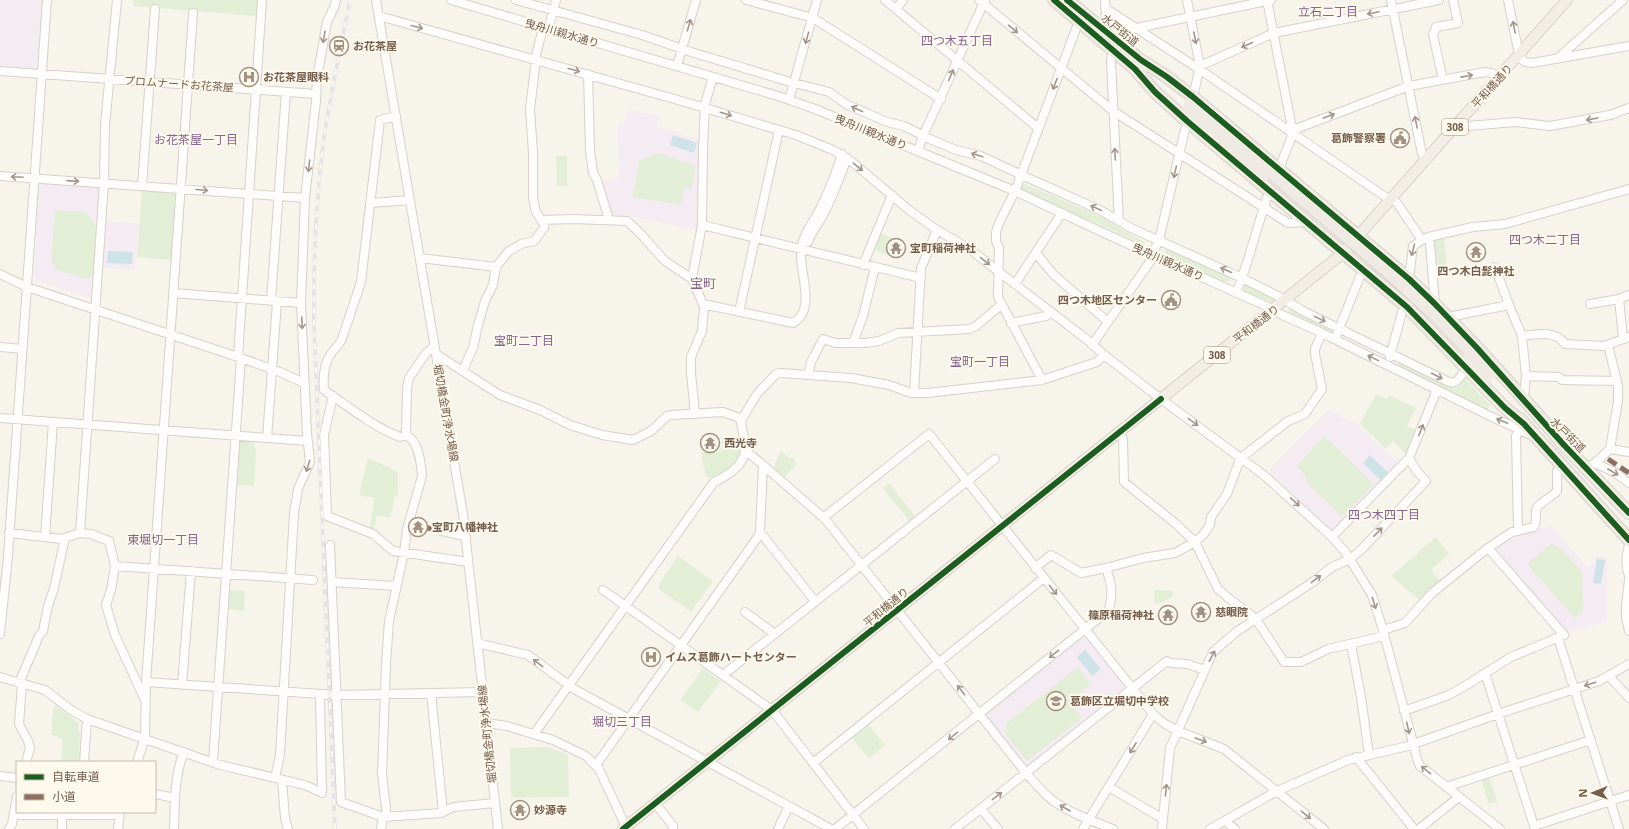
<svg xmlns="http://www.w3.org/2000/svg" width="1629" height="829" font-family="'Noto Sans','Noto Sans JP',sans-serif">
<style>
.education{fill:#f4ebf3}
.green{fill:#e3eed7}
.water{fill:#cee3e7}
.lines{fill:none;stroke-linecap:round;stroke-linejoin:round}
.minor-casing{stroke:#d6d1ca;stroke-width:10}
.major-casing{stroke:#d8d1ca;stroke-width:12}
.highway-casing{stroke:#d8d1ca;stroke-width:14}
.minor{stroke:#fefdfc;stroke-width:8}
.major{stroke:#f2eee6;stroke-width:10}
.highway{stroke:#f0eae5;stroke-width:12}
.rail-casing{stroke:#e5e2e5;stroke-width:3.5}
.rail{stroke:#fef9ed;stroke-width:2;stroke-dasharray:6;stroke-linecap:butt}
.highway-bridge-casing{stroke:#d8d1ca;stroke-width:14;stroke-linecap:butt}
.highway-bridge{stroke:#f0eae5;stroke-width:12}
.quiet{stroke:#8d6e63;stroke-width:5;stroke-dasharray:10 5;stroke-linecap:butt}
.cycleway-casing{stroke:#fef9ed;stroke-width:8}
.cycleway{stroke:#1b5e20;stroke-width:6}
.oneway{stroke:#a4958a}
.labels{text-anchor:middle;stroke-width:4;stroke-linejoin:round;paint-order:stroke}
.shield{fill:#fef9ed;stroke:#9d8c7c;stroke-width:1}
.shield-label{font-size:10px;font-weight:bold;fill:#745d4c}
.street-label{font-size:11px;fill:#745d4c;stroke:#fef9ed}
.poi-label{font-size:11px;font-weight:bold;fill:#745d4c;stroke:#fef9ed;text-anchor:start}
.neighbourhood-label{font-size:12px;fill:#856490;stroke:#fef9ed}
.quarter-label{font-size:13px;fill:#856490;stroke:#fef9ed}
</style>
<rect width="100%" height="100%" fill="#f7f4ec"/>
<!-- education -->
<path class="education" d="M0,0H42L37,65L33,68L0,66Z
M628,110L659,116L657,126L700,140L698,230L629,216L610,215L601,184L612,178H618L619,176L618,126L625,122Z
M42,183L96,186L99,190L98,221L139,223L135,270L95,267L92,296L90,298L37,281L34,278L38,187Z
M1328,410L1358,425L1400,465L1333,532L1269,470Z
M1551,526L1588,568L1595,562L1596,556L1607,558V622L1566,632L1493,549L1515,534Z
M1082,636H1087L1126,686V690L1030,766H1026L986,716V712Z"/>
<!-- green -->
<path class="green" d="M134,0H258L257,16L134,6Z
M657,153L694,165L695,168L692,189L684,188L681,205L633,197L639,161Z
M556,156H567V186H557Z
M1023,183L1104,218L1124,231L1145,242V245L1025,191L1021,189L1020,186Z
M142,189L174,192L176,196L171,260L137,257Z
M55,210L86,212L96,225L93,275L88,279L57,270L51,260Z
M879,233L895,239L888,255L872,249Z
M1444,235L1447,271H1434L1432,238Z
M1166,248L1229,277L1231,279L1230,281L1225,282L1166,257L1164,255Z
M1245,284L1277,298L1276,300L1273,303L1244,291L1241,288Z
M1291,309L1332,328L1334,331L1331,333L1285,313Z
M1399,361L1449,385L1458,387L1464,378L1490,405L1487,411L1397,367Z
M1376,394L1387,399L1389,395L1416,408L1407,426L1416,430L1407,456L1393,441L1386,449L1360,424Z
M1324,436L1374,484L1342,517L1310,486L1302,471L1297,466Z
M739,438L741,452C733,467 723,476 706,478L701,452H721L722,439Z
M239,441L253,442L256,450L254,486L237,485Z
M780,452H783L789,458H794L796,465L784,478L773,469Z
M368,458L398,472V494L395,497L390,518L377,515L373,532L369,530L375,498L359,495Z
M889,483L915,516L909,521L883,488Z
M1436,537L1449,554L1431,570L1441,582L1421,601L1391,576Z
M1551,544L1561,548L1582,572L1583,611L1574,618L1527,564Z
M678,556L713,581L691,612L659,589V584Z
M228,590L245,591L244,611L226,609Z
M1154,590L1173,591V596L1164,602L1155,604Z
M1078,667L1091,684L1069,701L1082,718L1027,761L1006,735V724Z
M703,668L721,681L698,712L680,700Z
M54,705L79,723L78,730L80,732L78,762H61L63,740L51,734Z
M867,723L885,745L869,759L851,737Z
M548,747L568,755L569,797L511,798L510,748Z
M1489,776L1497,801L1489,804L1481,779Z"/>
<!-- water -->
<path class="water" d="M673,135L697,143L694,153L670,145Z
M108,251L133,252L132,264L107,263Z
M1370,455L1388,472L1380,480L1363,463Z
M1597,559L1605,560L1601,584L1593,583Z
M1085,650L1101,669L1092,676L1077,657Z"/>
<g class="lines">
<defs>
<path id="minor" d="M376,0L463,514L498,829
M451,0L778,96L815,109L1015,191L1106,234L1266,306L1280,314L1322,333L1492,417L1531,435
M516,0L642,35L691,52L787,81L829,92L846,104L887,122L904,126L930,139L956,150L981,156L1028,178L1100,210L1131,228L1242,278L1278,296L1305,312L1449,382C1457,385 1461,375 1466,369
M746,0L813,18L941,99
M885,0L1038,128
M979,0L1113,111L1288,223L1307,222
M1187,0L1200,66L1193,97
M1267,0L1293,133L1279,169
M1391,0L1422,154L1426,159
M1508,0L1519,55
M1105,8L1199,69L1390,200
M896,9L903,0
M379,16L678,100L796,135L833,150L851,161L909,210L937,230L968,248L1090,342L1104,355L1161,399L1265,476L1332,537L1346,553L1372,595L1383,630L1418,762L1420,766L1500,829
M1103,29L1106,13L1105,0
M548,30L556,0
M1108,34L1271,0
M1113,50L1111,61L1119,221
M1518,56L1525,62L1532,63L1629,46
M1558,58L1623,0
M535,59L543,28
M677,66L696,0
M1200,66L1274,33L1439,0
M0,71L316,94
M588,74L590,151L593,173L597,180L609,220
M1443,80L1433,35L1436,27L1458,23L1453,0
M789,100L817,0
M396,116L380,120L361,282L342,339C339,345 336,348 332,352C324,362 323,378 324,390C349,407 372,426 400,437L406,435L407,388L409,378L426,353L430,350L435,347
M1460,121L1467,126L1516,122L1550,126L1610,115L1629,108
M1293,130L1409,86L1485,72L1492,73L1498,78
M918,151L923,136L985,0
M0,176L305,198
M142,186L155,9
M1392,198L1397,203L1422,240L1413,246L1409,279
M371,203L410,200
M541,220L573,219L627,221L638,231L665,261L689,277L692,278L704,307L702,331L691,357V373L695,414
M702,225L921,278
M1428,237L1430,244L1435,304
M1422,240L1428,237L1473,227L1505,224L1629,189
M808,242C811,232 819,224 823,215C833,197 840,177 847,158
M1036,253L1053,274L1108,322
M1152,255L1159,240L1187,121
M420,258L496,267
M863,265L892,195
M1495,267L1509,305L1522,336L1526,376L1524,398
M0,274L27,287L238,357L280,372L304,383
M692,278L702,225L703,148L705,104L713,77
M1015,284L1062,213
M173,293L301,303
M1236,293C1250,260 1257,224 1270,190
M1619,299L1623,338
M271,301L286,92
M703,304L793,323C817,310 799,272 801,250C803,233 813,223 820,209C829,191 836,173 842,154
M1590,304L1619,299L1629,295
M739,312L779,130
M1448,317L1509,305
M1011,323L1046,316L1051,313
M1522,336C1537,334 1556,330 1565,344L1604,346L1629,337
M1335,339L1363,269
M853,343L863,316L875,267
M1092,345L1154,256
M1608,345L1618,386V401L1610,449
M0,347L22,349
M436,354L500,395L540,410L570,425L602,435L633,440L651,431L667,416L671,415L723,412L742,419
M238,357L262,0
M1390,357L1402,312L1407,307
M463,370L473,348L478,325L485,301L493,285L496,267L509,251L521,244L534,241L544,228V224L536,212L533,198V153L530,109L536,60
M808,375L811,362L823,339L835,343H866L879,341L898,333L969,329L976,326L1001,305
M1526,376L1559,377L1562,380L1617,381
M1042,380L998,297L999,248L996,241V232L999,223L1015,191L1079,21
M914,393L921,268L937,230
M333,396L324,435L327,516L373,534L393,551L468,562
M0,418L308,441
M1120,433L1123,439L1124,482L1175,523L1195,542L1218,589L1231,600L1256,619L1284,662H1301L1328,649L1384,636
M267,438L277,302
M1595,463L1614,472L1629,483
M763,465L825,519L1026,773C1034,782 1042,792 1052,800C1070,813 1092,821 1113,829
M1586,468L1595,463L1610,449L1629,452
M823,518L929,434L930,435L1153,714L1165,724L1178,731L1224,749L1324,829
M442,531L465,536
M1518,531L1516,436L1520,429
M760,532L815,601
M9,533L61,539L80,533L91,534L109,541L115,566L111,590L106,605L115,635L145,700
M80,533L104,183L105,125L117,0
M45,537L53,422
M1332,537L1409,458
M330,545L341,802L383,817L441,813L453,807L495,803
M1629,545C1626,555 1625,566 1629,576
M1350,559L1362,549L1426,481L1416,470L1409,458L1437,390
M115,566L313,580
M1035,568L1051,555L1081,573L1106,568L1143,558L1175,553L1195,542L1203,535L1210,525L1211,517L1227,494L1239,462L1241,458L1288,421L1305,414L1322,389L1315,354V349L1322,333
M1629,580L1626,606V617L1629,631
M332,582L396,586
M603,590L772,710L864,829
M745,612L775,634
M1383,630L1405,623L1432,593L1488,548L1512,532L1534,527C1538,522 1534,514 1537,508C1541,501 1551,498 1557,491V471L1562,466
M0,634L8,556L47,0
M1558,638L1619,829
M477,643L528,655L574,689L831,829
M1351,644L1361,697L1369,755
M1485,673L1535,829
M723,675L995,459
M1609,676L1629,698
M0,677L45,690L71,710L87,719L220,765L305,785L322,793L320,695
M146,682L336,695L482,692
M19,683L39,636L43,631L48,606L54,588L65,538
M22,684L19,724L28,741L30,748L26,762
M182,685L191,571
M431,693L443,812
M1404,711L1449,695L1465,686L1511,657L1564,635L1488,548
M486,723L507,726L553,740L586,756L599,769L627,829
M534,734L714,482C727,476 743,467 745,451C746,442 742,431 741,422L742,419L757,394L776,374L780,373L851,378L889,385L911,393H928L1042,380L1097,362L1104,355
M1356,757L1414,829
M84,762L87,719
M137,762L145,738L146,682L193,13
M213,762L241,358
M813,763L1044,578
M596,765L757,538L760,532L763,465L745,450
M0,776L17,778
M275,778L280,755L294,513L298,489L310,462L307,434L301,303L305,198L316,101L317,78L327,22L335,5L336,0
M282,780L285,818L288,829
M1109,787L1163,819
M1446,787L1591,740
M155,794L175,798
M655,803L673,826V829
M981,809L998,829
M62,814V829
M14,815H119
M387,817L382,774L386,664L389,621L404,553L407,529L422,476C421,463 419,441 406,435
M1225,821L1235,829
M1534,826L1629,795
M9,829L12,824L17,796
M118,829L120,812
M174,829C175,804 174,775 184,752
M381,829L383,817
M778,829L789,806
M835,829L1109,610C1113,591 1112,586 1106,568
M955,829L1167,661L1171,663L1187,664L1205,670
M1083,829L1153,714
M1162,829L1170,748L1213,652L1236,632L1313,582L1332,567L1350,559
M1210,829L1277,791L1348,760L1408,746L1498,714L1599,681L1629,664
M1419,829L1459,797"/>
<path id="major" d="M623,829L1343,253L1567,0"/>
<path id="highway" d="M1054,0L1141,74
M1067,0L1146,65
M1141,60L1167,77L1193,97L1409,279C1464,331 1515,388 1564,445
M1135,69L1155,92L1187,121L1407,307L1505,408L1524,424
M1520,419L1629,540
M1559,440L1629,513"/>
</defs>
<!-- minor casing -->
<use href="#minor" class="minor-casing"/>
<!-- major casing -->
<use href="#major" class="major-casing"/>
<!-- highway casing -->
<use href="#highway" class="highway-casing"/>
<!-- minor -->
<use href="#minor" class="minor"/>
<!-- major -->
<use href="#major" class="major"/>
<!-- highway -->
<use href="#highway" class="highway"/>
<defs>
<path id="rail" d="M335,829L314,325C313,262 316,200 324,137C331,92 341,46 350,0"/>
</defs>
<!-- rail casing -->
<use href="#rail" class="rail-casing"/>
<!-- rail -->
<use href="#rail" class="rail"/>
<defs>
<path id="highway-bridge" d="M1190,104L1387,271L1434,314L1491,373
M1187,112L1263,176
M1467,360L1485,379"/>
</defs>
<!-- highway-bridge casing -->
<use href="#highway-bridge" class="highway-bridge-casing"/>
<!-- highway-bridge -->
<use href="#highway-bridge" class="highway-bridge"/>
<!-- quiet -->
<path class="quiet" d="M1608,459L1629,473
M423,527L442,531"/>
<defs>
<path id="cycleway" d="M1054,0L1135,69L1155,92L1187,121L1407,307L1505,408L1524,424L1629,540
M1067,0L1141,60L1167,77L1193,97L1409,279L1435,304L1477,348L1564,445L1629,513
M623,829L1161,399"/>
</defs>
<!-- cycleway casing -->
<use href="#cycleway" class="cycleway-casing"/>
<!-- cycleway -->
<use href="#cycleway" class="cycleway"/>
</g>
<!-- one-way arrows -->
<defs><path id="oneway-shaft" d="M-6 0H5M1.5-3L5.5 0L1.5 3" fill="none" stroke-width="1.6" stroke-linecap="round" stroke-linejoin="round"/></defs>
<g class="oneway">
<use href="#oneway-shaft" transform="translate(1373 13) rotate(168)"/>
<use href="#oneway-shaft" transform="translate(689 25) rotate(-74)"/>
<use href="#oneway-shaft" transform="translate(417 27) rotate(15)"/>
<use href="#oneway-shaft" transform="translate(1514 27) rotate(-101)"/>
<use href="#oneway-shaft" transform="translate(1013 29) rotate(40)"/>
<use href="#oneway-shaft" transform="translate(324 37) rotate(100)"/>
<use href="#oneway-shaft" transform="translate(807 38) rotate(106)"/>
<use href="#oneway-shaft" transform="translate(1195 38) rotate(79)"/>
<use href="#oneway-shaft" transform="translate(1247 45) rotate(156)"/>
<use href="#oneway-shaft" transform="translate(574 70) rotate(15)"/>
<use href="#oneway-shaft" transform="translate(951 75) rotate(-67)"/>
<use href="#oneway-shaft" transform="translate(1467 76) rotate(-11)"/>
<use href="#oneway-shaft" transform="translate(1055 84) rotate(111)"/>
<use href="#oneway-shaft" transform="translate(857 109) rotate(-156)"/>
<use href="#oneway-shaft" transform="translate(726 114) rotate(17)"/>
<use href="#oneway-shaft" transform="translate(1329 116) rotate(-20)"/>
<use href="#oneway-shaft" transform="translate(1592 119) rotate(170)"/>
<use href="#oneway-shaft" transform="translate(1416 122) rotate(-101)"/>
<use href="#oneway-shaft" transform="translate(1115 154) rotate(-93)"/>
<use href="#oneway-shaft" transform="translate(977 155) rotate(-163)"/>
<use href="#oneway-shaft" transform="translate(309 166) rotate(97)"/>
<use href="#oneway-shaft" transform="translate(858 167) rotate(39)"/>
<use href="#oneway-shaft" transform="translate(1175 172) rotate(103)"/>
<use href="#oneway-shaft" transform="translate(17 177) rotate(-177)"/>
<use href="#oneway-shaft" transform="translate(73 181) rotate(4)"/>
<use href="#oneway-shaft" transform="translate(202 190) rotate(5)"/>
<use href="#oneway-shaft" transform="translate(1096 208) rotate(-155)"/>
<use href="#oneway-shaft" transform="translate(1413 250) rotate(104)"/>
<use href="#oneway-shaft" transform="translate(985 261) rotate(38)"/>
<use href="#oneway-shaft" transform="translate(1226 270) rotate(-156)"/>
<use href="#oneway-shaft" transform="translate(1320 319) rotate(26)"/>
<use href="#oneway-shaft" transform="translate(302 323) rotate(87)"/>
<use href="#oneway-shaft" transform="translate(1373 358) rotate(-154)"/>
<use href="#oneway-shaft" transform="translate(1437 376) rotate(27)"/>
<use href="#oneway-shaft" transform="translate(1502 421) rotate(-157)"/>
<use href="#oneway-shaft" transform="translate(1193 422) rotate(36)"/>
<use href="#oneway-shaft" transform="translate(1421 430) rotate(-68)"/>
<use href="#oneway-shaft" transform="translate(308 466) rotate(107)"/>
<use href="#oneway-shaft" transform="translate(1613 472) rotate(30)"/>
<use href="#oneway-shaft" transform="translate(1295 502) rotate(43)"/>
<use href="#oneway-shaft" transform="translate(1378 532) rotate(-46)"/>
<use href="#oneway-shaft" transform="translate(1316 579) rotate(-37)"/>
<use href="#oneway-shaft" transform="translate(1053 590) rotate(52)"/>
<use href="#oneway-shaft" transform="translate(1374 603) rotate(73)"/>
<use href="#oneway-shaft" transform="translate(1054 654) rotate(141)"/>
<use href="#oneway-shaft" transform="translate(1212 656) rotate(-62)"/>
<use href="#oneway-shaft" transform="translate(538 663) rotate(-143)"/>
<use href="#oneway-shaft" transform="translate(1590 684) rotate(162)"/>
<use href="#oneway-shaft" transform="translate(961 690) rotate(-128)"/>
<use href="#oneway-shaft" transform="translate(1408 728) rotate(77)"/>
<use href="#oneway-shaft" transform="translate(953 736) rotate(141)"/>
<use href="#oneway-shaft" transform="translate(1201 740) rotate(20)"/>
<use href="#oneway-shaft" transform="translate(1133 748) rotate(121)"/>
<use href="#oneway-shaft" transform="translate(1426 770) rotate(-141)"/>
<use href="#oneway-shaft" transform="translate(1166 790) rotate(-84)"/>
<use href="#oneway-shaft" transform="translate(997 796) rotate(-38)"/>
<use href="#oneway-shaft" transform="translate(1065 808) rotate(-150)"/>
<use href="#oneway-shaft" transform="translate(1306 815) rotate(39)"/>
</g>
<!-- icons -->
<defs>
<symbol id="station-ring" viewBox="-11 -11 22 22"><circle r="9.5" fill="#fef9ed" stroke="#a29284" stroke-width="1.5"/><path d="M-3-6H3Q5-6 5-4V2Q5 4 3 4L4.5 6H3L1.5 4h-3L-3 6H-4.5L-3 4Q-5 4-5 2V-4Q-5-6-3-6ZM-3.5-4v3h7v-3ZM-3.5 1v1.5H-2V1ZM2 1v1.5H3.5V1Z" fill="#a29284"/></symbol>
<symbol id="hospital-ring" viewBox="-11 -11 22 22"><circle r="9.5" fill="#fef9ed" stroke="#a29284" stroke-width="1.5"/><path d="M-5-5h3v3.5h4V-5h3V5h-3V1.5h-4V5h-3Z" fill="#a29284"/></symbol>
<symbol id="civic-ring" viewBox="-11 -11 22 22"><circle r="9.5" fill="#fef9ed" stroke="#a29284" stroke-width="1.5"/><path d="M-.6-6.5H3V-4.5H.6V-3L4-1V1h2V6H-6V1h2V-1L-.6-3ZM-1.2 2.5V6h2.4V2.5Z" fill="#a29284"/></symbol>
<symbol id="temple-ring" viewBox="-11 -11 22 22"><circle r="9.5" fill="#fef9ed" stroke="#a29284" stroke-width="1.5"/><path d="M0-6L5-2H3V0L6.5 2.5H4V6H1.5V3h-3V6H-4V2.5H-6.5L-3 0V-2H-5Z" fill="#a29284"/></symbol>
<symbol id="school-ring" viewBox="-11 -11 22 22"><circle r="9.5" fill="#fef9ed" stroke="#a29284" stroke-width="1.5"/><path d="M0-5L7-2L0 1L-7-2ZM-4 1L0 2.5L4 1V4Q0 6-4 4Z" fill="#a29284"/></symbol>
</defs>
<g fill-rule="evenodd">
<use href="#station-ring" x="328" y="35" width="22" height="22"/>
<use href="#hospital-ring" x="238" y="66" width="22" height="22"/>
<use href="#civic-ring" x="1389" y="127" width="22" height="22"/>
<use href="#temple-ring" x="885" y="237" width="22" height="22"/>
<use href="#temple-ring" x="1465" y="241" width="22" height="22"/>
<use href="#civic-ring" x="1160" y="289" width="22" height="22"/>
<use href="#temple-ring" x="699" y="432" width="22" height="22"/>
<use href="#temple-ring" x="407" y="516" width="22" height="22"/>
<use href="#temple-ring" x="1190" y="601" width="22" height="22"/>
<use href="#temple-ring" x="1157" y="604" width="22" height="22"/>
<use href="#hospital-ring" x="640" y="646" width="22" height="22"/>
<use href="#school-ring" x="1045" y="690" width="22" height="22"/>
<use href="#temple-ring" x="509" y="799" width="22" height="22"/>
</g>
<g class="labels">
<!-- shield labels -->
<g class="shield">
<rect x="1442" y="119" width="26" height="16" rx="3"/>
<rect x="1204" y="347" width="26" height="16" rx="3"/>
</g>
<g class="shield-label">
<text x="1455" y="131">308</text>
<text x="1217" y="359">308</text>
</g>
<!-- street labels -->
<g class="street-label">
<text transform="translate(1120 30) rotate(39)" y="4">水戸街道</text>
<text transform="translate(562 33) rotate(16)" y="4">曳舟川親水通り</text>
<text transform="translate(179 84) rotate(4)" y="4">プロムナードお花茶屋</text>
<text transform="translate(1492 86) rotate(-48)" y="4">平和橋通り</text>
<text transform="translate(871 132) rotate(22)" y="4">曳舟川親水通り</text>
<text transform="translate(1168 262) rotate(24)" y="4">曳舟川親水通り</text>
<text transform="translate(1256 324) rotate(-38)" y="4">平和橋通り</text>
<text transform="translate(446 413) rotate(80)" y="4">堀切橋金町浄水場線</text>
<text transform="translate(1568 435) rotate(45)" y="4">水戸街道</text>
<text transform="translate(886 607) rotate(-39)" y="4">平和橋通り</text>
<text transform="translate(487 734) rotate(-96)" y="4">堀切橋金町浄水場線</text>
</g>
<!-- poi labels -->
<g class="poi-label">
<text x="353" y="50">お花茶屋</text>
<text x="263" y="81">お花茶屋眼科</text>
<text x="1386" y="142" text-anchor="end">葛飾警察署</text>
<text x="910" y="252">宝町稲荷神社</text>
<text x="1476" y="275" text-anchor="middle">四つ木白髭神社</text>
<text x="1157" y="304" text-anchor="end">四つ木地区センター</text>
<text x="724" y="447">西光寺</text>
<text x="432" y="531">宝町八幡神社</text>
<text x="1215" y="616">慈眼院</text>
<text x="1154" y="619" text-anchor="end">篠原稲荷神社</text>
<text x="665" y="661">イムス葛飾ハートセンター</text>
<text x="1070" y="705">葛飾区立堀切中学校</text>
<text x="534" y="814">妙源寺</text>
</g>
<!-- neighbourhood labels -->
<g class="neighbourhood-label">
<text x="1328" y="16">立石二丁目</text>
<text x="957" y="45">四つ木五丁目</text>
<text x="196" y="144">お花茶屋一丁目</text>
<text x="1545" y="244">四つ木二丁目</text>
<text x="524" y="345">宝町二丁目</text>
<text x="980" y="366">宝町一丁目</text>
<text x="1384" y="519">四つ木四丁目</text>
<text x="163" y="544">東堀切一丁目</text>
<text x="622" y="726">堀切三丁目</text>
</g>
<!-- quarter labels -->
<g class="quarter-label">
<text x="703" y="288">宝町</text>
</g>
</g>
<!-- legend -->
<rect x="16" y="761" width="140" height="52" fill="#fef9ed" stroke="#c7bbad"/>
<rect x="24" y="774" width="20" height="6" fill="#1b5e20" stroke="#c7bbad"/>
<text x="52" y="781" font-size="12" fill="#745d4c">自転車道</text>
<rect x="24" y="794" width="20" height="6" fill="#8d6e63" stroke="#c7bbad"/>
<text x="52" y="801" font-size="12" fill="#745d4c">小道</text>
<!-- north arrow -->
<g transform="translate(1593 793) rotate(269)" stroke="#fef9ed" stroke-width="3" paint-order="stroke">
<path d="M0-3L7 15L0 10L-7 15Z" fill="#745d4c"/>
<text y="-6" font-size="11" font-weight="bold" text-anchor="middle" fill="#745d4c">N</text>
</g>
</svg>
